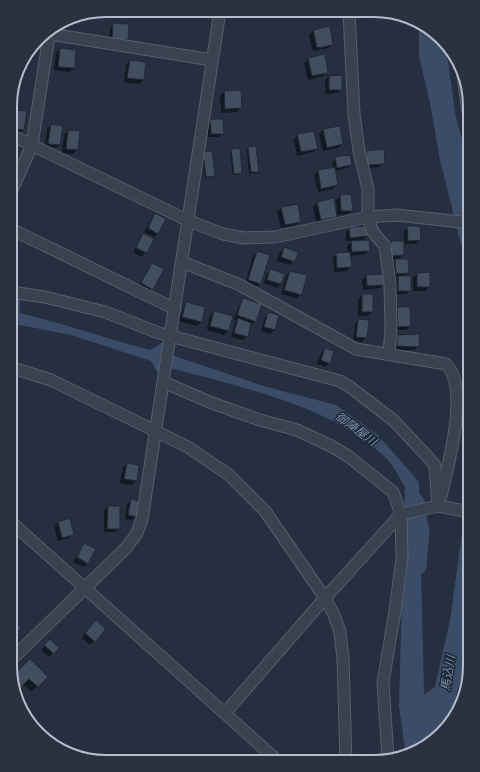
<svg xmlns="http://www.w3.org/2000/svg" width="480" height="772" font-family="'Work Sans','Noto Sans JP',sans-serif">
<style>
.water{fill:#3b4c68}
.shadow{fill:#0007}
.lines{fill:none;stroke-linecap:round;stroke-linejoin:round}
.stream{stroke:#3b4c68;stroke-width:3}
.river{stroke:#3b4c68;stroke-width:17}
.building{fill:#424d5e;stroke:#202836}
.minor-casing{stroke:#575f6d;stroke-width:13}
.minor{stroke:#39424f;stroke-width:11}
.labels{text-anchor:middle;stroke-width:3;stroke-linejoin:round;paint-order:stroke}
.water-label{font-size:12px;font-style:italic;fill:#7e91b1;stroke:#1e2634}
.rim{fill:none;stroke:#b6bdca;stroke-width:2}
</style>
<rect width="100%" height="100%" fill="#252f3f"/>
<!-- water -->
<path class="water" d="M419,24L433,30L446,48L456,118L470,168V289L465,260L440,160L430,103L419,56Z
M10,311C58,321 103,338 150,350L163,342V352L263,386L336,405L378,435L419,482L424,695L435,687L450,620L470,475V645L456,696L455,712L450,724L410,755L406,756L399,706L405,487C399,478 393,464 385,457C328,403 234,386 160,365L159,375L151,361L71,335L10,323Z"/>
<!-- shadow -->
<path class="shadow" d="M315,11H333L316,17Z
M74,16V23L70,27L56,26Z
M114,24L128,25L127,40L123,44L109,43L110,28Z
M313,31L332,44L328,48L313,51L309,35Z
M60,49L74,68L70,72L54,70L56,53Z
M25,57L24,67L18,71L20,63Z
M308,59L327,72L323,76L308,80L304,63Z
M130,61L143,80L139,84L124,82L126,65Z
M329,77L341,90L337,93L326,94L325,80Z
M240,91L241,108L237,112L221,113L220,96L224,92Z
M15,111L26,112L23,130L19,134L11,133V115Z
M211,120L223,133L219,137H207V124Z
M51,125L59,145L55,148L45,147L47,129Z
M323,130L342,144L338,148L323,151L319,134Z
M68,131L79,132L77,150L73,154L62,153L64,135Z
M298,135L317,149L313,152L297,156L294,139Z
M248,148L258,171L257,173L249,174L247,150Z
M232,150L241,173L240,174L233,175L230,151Z
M383,150L384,163L380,167L363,169L362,156L366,152Z
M204,153L214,176L212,177L205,178L202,154Z
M336,158L351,165L347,168L334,171L337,185L333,189L318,192L314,175L318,171L333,168L332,162Z
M340,196L352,210L348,214L336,215L332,220L317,224L313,207L317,203L337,213L336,200Z
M281,208L300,221L296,225L281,228L277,212Z
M155,215L158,233L154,237L144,232Z
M408,227L420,240L416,244H403V255L398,260L408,273L403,277L410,290L406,294H395L394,281L398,277H392V264L397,259H387V246L391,242H404V231Z
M350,228L367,236L361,242L369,250L365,254L350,256V267L347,271L334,272L333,258L337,254L348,253L347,246L353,241H346V232Z
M144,234L153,239L142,257L133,252Z
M284,248L294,261L290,265L277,261L280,252Z
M257,252L260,284L256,288L245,284L253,256Z
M152,264V289L148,293L138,287Z
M270,271L281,284L277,288L264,283L266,275Z
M290,272L301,294L297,298L281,294L286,276Z
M417,274L429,287L425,291H413V278Z
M366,276L384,284L380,288L363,290L362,280Z
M362,295L372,312L368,316H358V299Z
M244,299L255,321L251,325H249L247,336L243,340L231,337L235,323L237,320L234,319L240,303Z
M187,303L204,308L201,322L197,326L179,321L183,307Z
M398,308L410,326L406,330H394V312Z
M214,312L232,317L228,331L224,335L207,330L210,316Z
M269,314L274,330L270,334L261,331L265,317Z
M358,320L366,338L362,342L353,341L355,324Z
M397,336L418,346L415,350H394L393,340Z
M325,349L329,363L325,367L317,364L321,353Z
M127,464L138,466L136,481L132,485L120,483L123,468Z
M131,500L136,516L132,520L125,519L127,504Z
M108,507L119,528L116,532H104V511Z
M70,520L73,534L69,538L58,541L54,526L58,522Z
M85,544L87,563L84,567L73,562Z
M92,626L94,641L90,645L82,638Z
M50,640L58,648L49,657L41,650Z
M47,677L31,692L23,684L15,692L12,678Z"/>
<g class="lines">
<!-- stream -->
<path class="stream" d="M11,280L18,288
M18,315L19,297"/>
<!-- river -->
<path class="river" d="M416,502L421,533L418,566"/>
</g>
<!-- building -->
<path class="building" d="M75,16L74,24L61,23L70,17Z
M113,23L129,24L128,40L112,39Z
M330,26L333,45L317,48L313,30Z
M60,48L76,50L75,68L58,67Z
M325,54L328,73L312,76L308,58Z
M26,56L25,68L19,67L20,63Z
M130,60L146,62L144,80L127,78Z
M342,75V90H329V76Z
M241,90L242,108L225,109L224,91Z
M15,110L27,111L24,130L12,129Z
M210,119H223L224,134H211Z
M51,124L63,126L60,145L48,144Z
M340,126L343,144L327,148L323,129Z
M68,130L80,131L78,150L66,149Z
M314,131L318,149L301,152L297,134Z
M256,146L259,172H251L248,147Z
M11,147L15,148L11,159Z
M240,148L242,173L234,174L231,149Z
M384,149L385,164L367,165L366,151Z
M212,151L215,176L206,177L203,152Z
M350,155L352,165L337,168L335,157Z
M335,167L338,185L321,189L318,170Z
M351,194L353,211H341L340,195Z
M334,198L337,217L321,220L317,202Z
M298,204L301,222L285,225L281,207Z
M155,213L166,219L158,234L148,228Z
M367,226L368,236L350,238L349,227Z
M407,226H420L421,240L408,241Z
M143,233L154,239L147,253L136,248Z
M369,240L370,251L352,252L351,241Z
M391,241H404V255L391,256Z
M284,247L298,252L295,262L281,257Z
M257,251L270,255L261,284L248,280Z
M350,252L352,267L337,268L336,253Z
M395,259H408L409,273L396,274Z
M152,263L164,269L153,290L141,283Z
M270,269L285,274L281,284L267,280Z
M290,271L307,275L302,295L284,290Z
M430,272V287H417V273Z
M384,274L385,285L367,286L366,275Z
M398,276H411V291H398Z
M362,294H373V312H362Z
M243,298L262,304L256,322L237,315Z
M186,302L205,307L202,322L182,317Z
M397,307H410L411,326L398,327Z
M214,311L233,316L229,331L210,326Z
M268,312L279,315L275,330L264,327Z
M238,318L251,323L248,337L234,333Z
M358,319L369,320L367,338L356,337Z
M419,334L420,347L397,346V335Z
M325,348L334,351L330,364L321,360Z
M127,463L139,465L137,481L124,479Z
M131,499L139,501L137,517L128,515Z
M108,506H120V529H107Z
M70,518L74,535L62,538L58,522Z
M84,543L96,549L88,564L77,557Z
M11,620L21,628L10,641V621Z
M96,620L106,629L95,642L85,633Z
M50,639L59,648L54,654L44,645Z
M30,659L48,677L38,687L29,679L19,689L13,683L12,677Z"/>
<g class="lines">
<defs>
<path id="minor" d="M349,12L354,114L359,151L368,189V217L373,232L385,246L390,284L391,328L389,355
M44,33L212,60
M462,69L470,127
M11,135L189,221L223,234L244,238L275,237L368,217L397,215L470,223
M11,192L32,145L50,29
M11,229L175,309
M182,262L240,285L356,349L446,364C470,388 448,465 441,496
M11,292L45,297L105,312L159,333L340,381L350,387L393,420L428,457L435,466L438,506
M10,367L51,380L188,447L229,475L265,511L325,598L334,615L340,632L343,659L346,762
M163,382L212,403L260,420L297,430L329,445L348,456L393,492L401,514L402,558L395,611L383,682L388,759
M10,521L279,762
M10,661L127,547L137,533L142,519L220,11
M225,713L325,598L401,514L438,506L470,512"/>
</defs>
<!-- minor casing -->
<use href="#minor" class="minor-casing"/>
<!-- minor -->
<use href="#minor" class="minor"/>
</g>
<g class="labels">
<!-- water labels -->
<g class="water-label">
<text transform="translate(356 429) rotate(36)" y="4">御陣屋川</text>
<text transform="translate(448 673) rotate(-81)" y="4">馬込川</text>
</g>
</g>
<!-- crop -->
<path d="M0 0H480V772H0ZM106 17H374A89 89 0 0 1 463 106V666A89 89 0 0 1 374 755H106A89 89 0 0 1 17 666V106A89 89 0 0 1 106 17Z" fill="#2a3240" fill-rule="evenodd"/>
<path class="rim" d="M106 17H374A89 89 0 0 1 463 106V666A89 89 0 0 1 374 755H106A89 89 0 0 1 17 666V106A89 89 0 0 1 106 17Z"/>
</svg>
